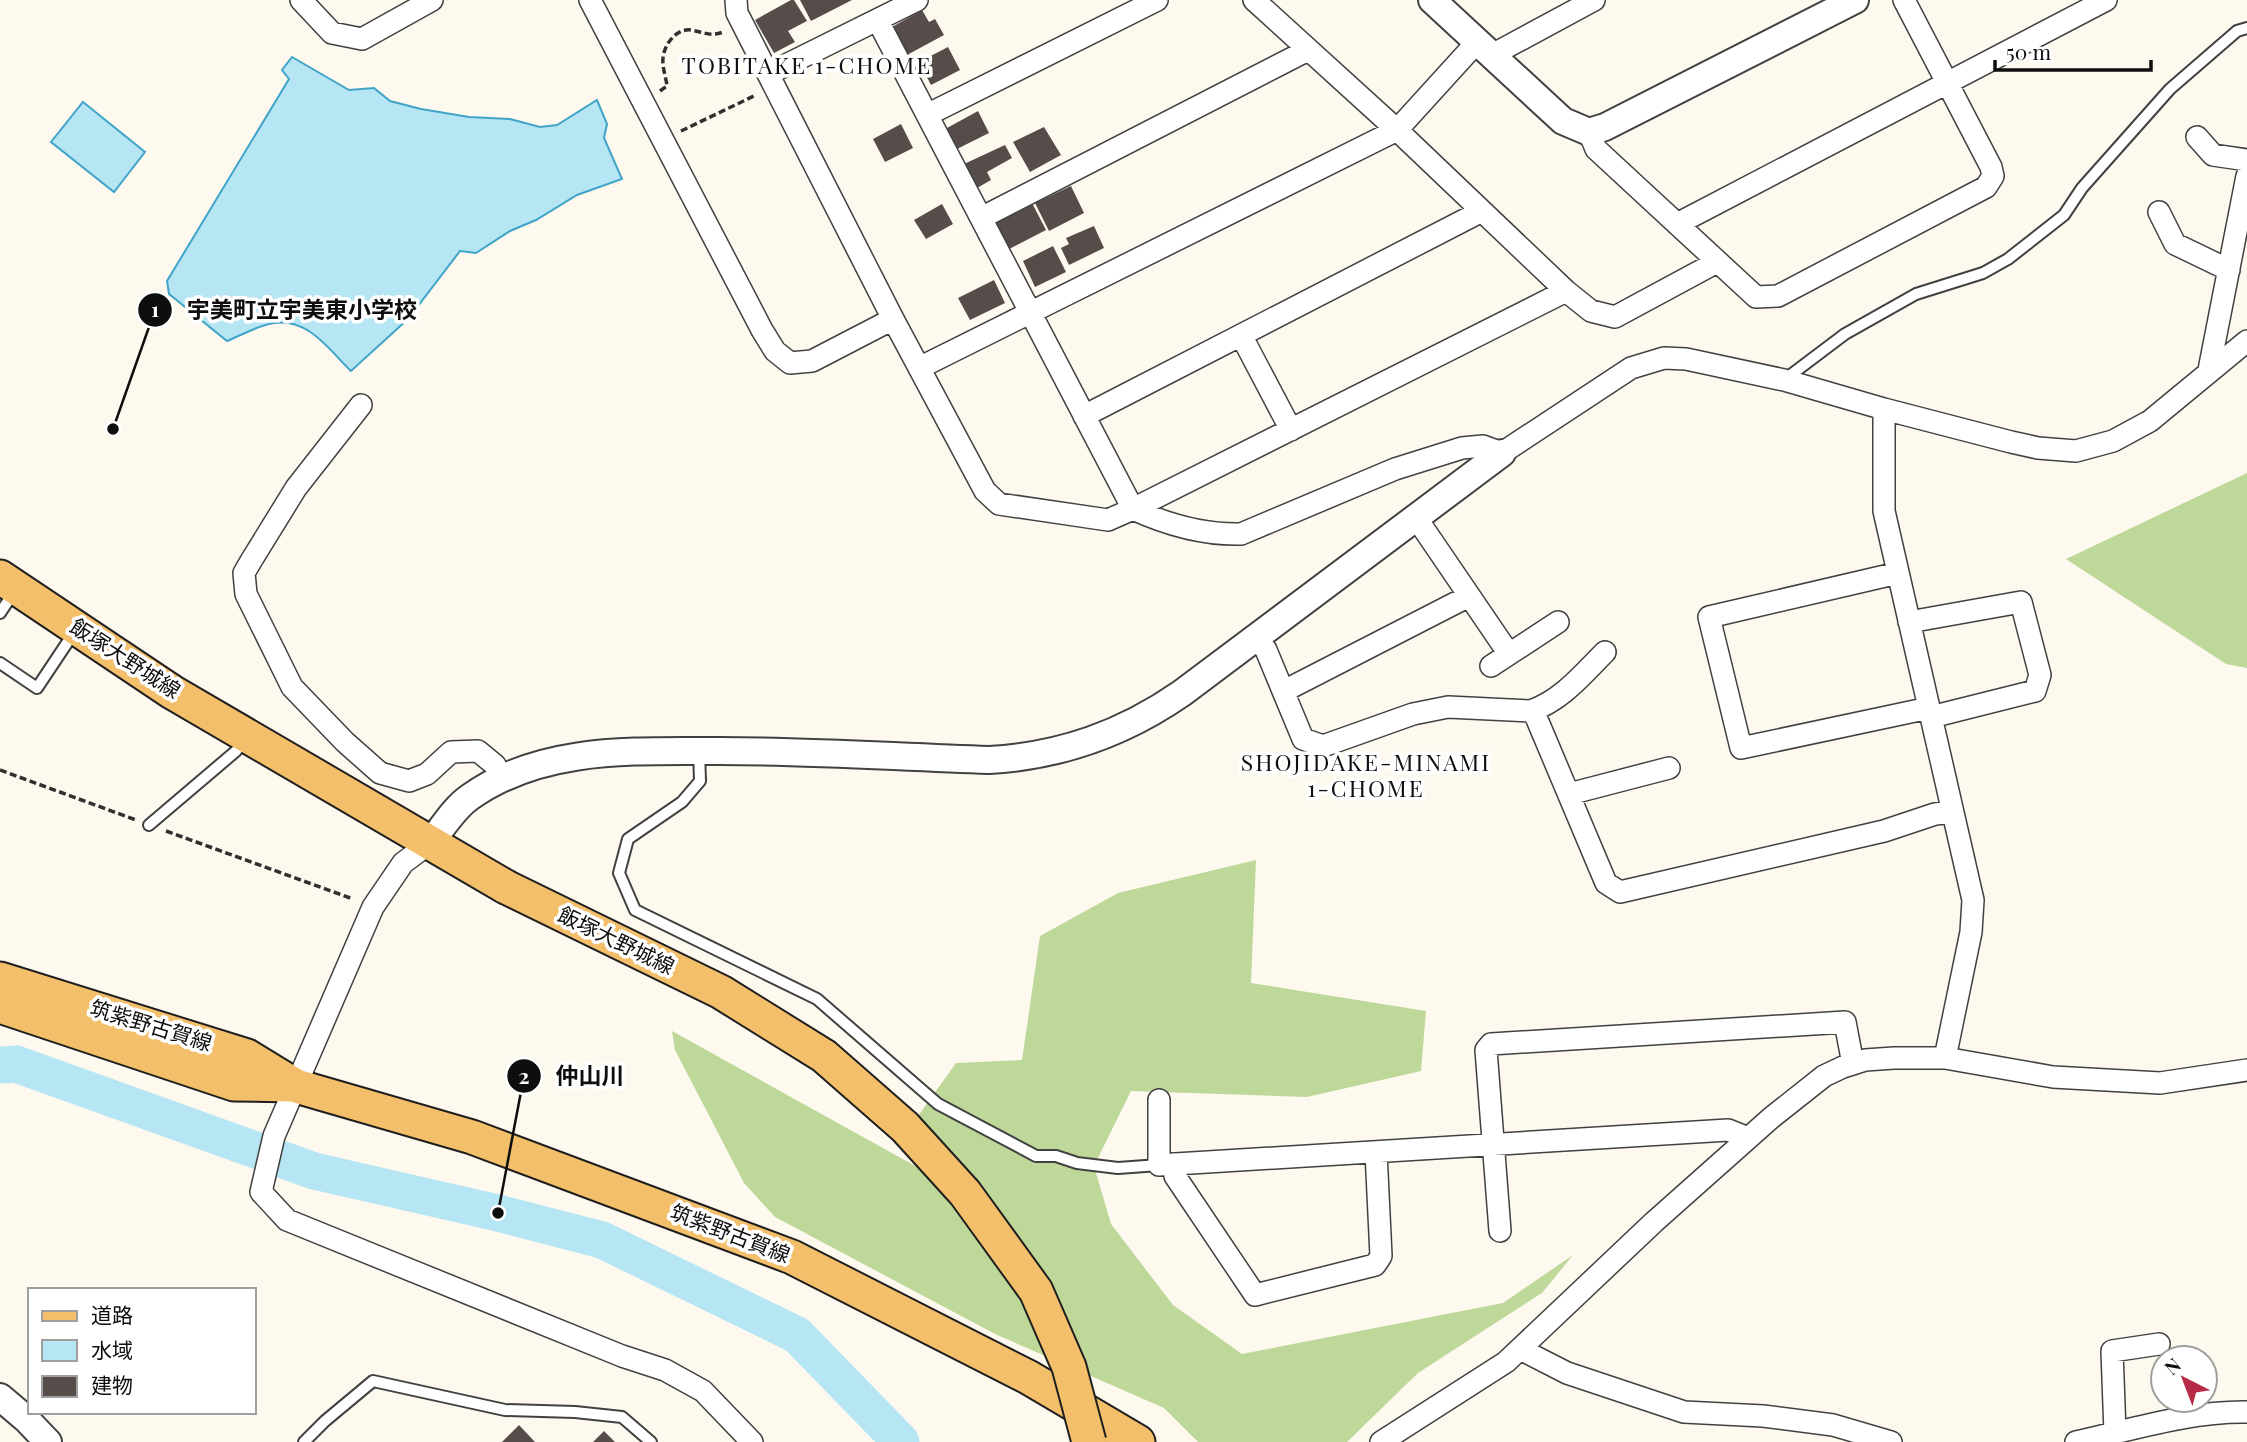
<svg xmlns="http://www.w3.org/2000/svg" width="2247" height="1442" font-family="'Playfair Display','Noto Sans JP',serif">
<style>
.forest{fill:#bed89a}
.water{fill:#b6e5f4;stroke:#40a4c8;stroke-width:2}
.lines{fill:none;stroke-linecap:round;stroke-linejoin:round}
.river{stroke:#b6e5f4;stroke-width:37}
.building{fill:#564d4b}
.service-casing{stroke:#414141;stroke-width:14}
.minor-casing{stroke:#414141;stroke-width:24}
.tertiary-casing{stroke:#414141;stroke-width:30}
.primary-casing{stroke:#1f1f1f;stroke-width:37}
.path{stroke:#303030;stroke-width:3.5;stroke-dasharray:7 3.5;stroke-linecap:butt}
.service{stroke:#fff;stroke-width:10}
.minor{stroke:#fff;stroke-width:21}
.tertiary{stroke:#fff;stroke-width:26}
.primary{stroke:#f3bf6b;stroke-width:33}
.primary-bridge-casing{stroke:#1f1f1f;stroke-width:37;stroke-linecap:butt}
.primary-bridge{stroke:#f3bf6b;stroke-width:33}
.labels{text-anchor:middle;stroke-width:7;stroke-linejoin:round;paint-order:stroke}
.street-label{font-size:21px;fill:#0e0e0e;stroke:#fff}
.neighbourhood-label{font-size:23px;letter-spacing:2px;fill:#0e0e0e;stroke:#fff}
.leader{fill:none;stroke:#0e0e0e;stroke-width:2.5}
.callout-dot{fill:#0e0e0e;stroke:#fff;stroke-width:2.5}
.mark-label{font-size:21px;text-anchor:middle;font-weight:bold;fill:#fff}
.callout-label{font-size:23px;text-anchor:middle;font-weight:bold;fill:#0e0e0e;stroke:#fff;stroke-width:7;stroke-linejoin:round;paint-order:stroke}
</style>
<rect width="100%" height="100%" fill="#fef9ef"/>
<!-- forest -->
<path class="forest" d="M2247,473V668L2226,664L2066,559Z
M1256,860L1251,983L1426,1011L1421,1071L1307,1097L1131,1091L1094,1166L1111,1224L1173,1305L1242,1354L1503,1303L1573,1255L1542,1293L1418,1373L1347,1442H1198L1164,1408L995,1334L775,1217L744,1183L675,1050L672,1031L919,1168L918,1116L956,1063L1022,1060L1040,936L1118,893Z"/>
<!-- water -->
<path class="water" d="M292,57L349,90L374,88L390,101L421,109L469,117L510,119L540,127L557,125L597,100L607,124L604,138L622,179L577,195L536,220L510,231L476,253L460,251L408,319L351,371C329,350 309,318 274,323C259,325 242,335 227,341L169,294L167,281L289,79L282,70Z
M83,102L145,152L114,192L51,142Z"/>
<g class="lines">
<!-- river -->
<path class="river" d="M0,1065L16,1064L314,1171L498,1213L602,1240L797,1335L901,1442"/>
</g>
<!-- building -->
<path class="building" d="M791,0H794L807,21L788,31L795,42L774,53L755,20Z
M800,0H852L811,21Z
M922,10L929,22L935,19L944,35L907,55L892,27Z
M948,47L960,70L931,85L919,62Z
M978,111L989,133L957,149L947,128Z
M901,124L913,148L885,162L873,139Z
M1044,127L1061,155L1030,172L1013,142Z
M1005,145L1012,158L987,172L991,180L977,188L964,164Z
M1071,186L1084,213L1049,231L1035,203Z
M1032,203L1046,230L1009,249L995,222Z
M942,204L953,224L926,239L914,220Z
M1094,226L1104,248L1069,265L1061,248L1069,244L1066,238Z
M1053,246L1066,272L1035,287L1023,261Z
M994,280L1005,303L970,320L958,298Z
M519,1425L535,1442H502Z
M604,1431L615,1442H593Z"/>
<g class="lines">
<defs>
<path id="service" d="M1784,380L1845,334L1916,294L1983,273L2008,259L2064,215L2082,188L2170,89L2237,31L2247,28
M0,613L14,592
M0,663L37,688L75,631
M699,751L700,781L682,802L628,839L619,873L635,910L817,999L938,1104L1036,1156H1056L1077,1163L1118,1168L1159,1165
M149,825L236,751L246,738
M304,1442L325,1421L373,1381L505,1410L575,1412L622,1417L651,1442"/>
<path id="minor" d="M301,0L332,33L362,39L432,0
M590,0L762,330L775,351L790,363L812,361L893,319
M736,0L737,13L893,319L985,491L999,504L1108,520L1133,509L1566,291
M1254,0L1397,130L1566,291L1591,311L1615,317L1717,262
M878,21L1133,509C1168,525 1203,535 1241,534L1395,469L1462,448L1483,446L1502,453L1631,368L1664,358L1686,359L1784,380L1884,409L2011,442L2038,448L2076,451L2113,441L2150,421L2247,341
M1492,55L1594,0
M768,74L917,0
M927,115L1157,0
M1589,132L1596,149L1756,297L1778,296L1986,187L1993,176L1991,167L1904,0
M2197,137L2213,155L2247,160
M2159,212L2175,244L2229,270
M981,218L1308,50
M1677,224L2106,0
M1241,335L1291,430
M919,368L1397,130L1477,42
M2209,370L2247,176
M361,405L296,488L251,561L244,573L246,594L292,687L345,742L380,773L409,781L427,774L451,752L478,751L495,765L502,780
M1884,409V511L1973,900L1971,932L1945,1058
M1084,416L1482,211
M1417,519L1509,654
M1898,573L1709,617L1741,748L1929,708
M1909,622L2021,602L2040,675L2035,691L1931,717
M1255,636L1266,650L1303,739L1323,746L1413,714L1448,707L1531,711L1536,717L1606,883L1620,892L1884,831L1935,814L1953,812
M1491,666L1558,622
M1284,691L1469,596
M1531,711C1562,700 1582,675 1605,652
M1569,794L1669,768
M431,842L403,863L373,907L274,1136L261,1192L287,1220L622,1356L665,1370L703,1391L752,1442
M1159,1100V1165L1728,1130L1748,1138
M1174,1164L1175,1176L1255,1295L1375,1265L1381,1256L1376,1152
M1500,1231L1486,1050L1491,1044L1845,1022L1853,1064
M1520,1349L1567,1373L1684,1412L1763,1416L1833,1425L1891,1442
M2115,1433L2112,1351L2159,1344
M1381,1442L1506,1362L1654,1222L1771,1118L1824,1076L1843,1067L1865,1060L1894,1058H1945L2053,1077L2160,1083L2247,1070
M2076,1442C2131,1430 2190,1411 2247,1412"/>
<path id="tertiary" d="M1432,0L1563,121L1589,132L1605,127L1855,0
M431,842C443,827 454,808 470,797C539,748 625,751 706,751C800,750 894,757 989,760C1061,756 1123,734 1182,693L1502,453
M0,1397L26,1419L48,1442"/>
<path id="primary" d="M0,577L172,692L506,887
M0,979L247,1056L296,1086L472,1137L792,1257L1028,1377L1138,1442
M0,1006L234,1084L294,1085"/>
</defs>
<!-- service casing -->
<use href="#service" class="service-casing"/>
<!-- minor casing -->
<use href="#minor" class="minor-casing"/>
<!-- tertiary casing -->
<use href="#tertiary" class="tertiary-casing"/>
<!-- primary casing -->
<use href="#primary" class="primary-casing"/>
<!-- path -->
<path class="path" d="M660,91L667,86C666,77 662,67 663,58C664,45 676,28 691,30C703,32 711,37 723,32
M681,131L756,95
M0,770L136,820
M166,831L353,899"/>
<!-- service -->
<use href="#service" class="service"/>
<!-- minor -->
<use href="#minor" class="minor"/>
<!-- tertiary -->
<use href="#tertiary" class="tertiary"/>
<!-- primary -->
<use href="#primary" class="primary"/>
<defs>
<path id="primary-bridge" d="M506,887L721,992L824,1056L905,1127L965,1193L1036,1291L1069,1367L1089,1442"/>
</defs>
<!-- primary-bridge casing -->
<use href="#primary-bridge" class="primary-bridge-casing"/>
<!-- primary-bridge -->
<use href="#primary-bridge" class="primary-bridge"/>
</g>
<g class="labels">
<!-- street labels -->
<g class="street-label">
<text transform="translate(125 659) rotate(33)" y="7">飯塚大野城線</text>
<text transform="translate(616 941) rotate(26)" y="7">飯塚大野城線</text>
<text transform="translate(151 1026) rotate(17)" y="7">筑紫野古賀線</text>
<text transform="translate(730 1234) rotate(21)" y="7">筑紫野古賀線</text>
</g>
<!-- neighbourhood labels -->
<g class="neighbourhood-label">
<text x="807" y="74">TOBITAKE 1-CHOME</text>
<text x="1366" y="771">SHOJIDAKE-MINAMI<tspan x="1366" dy="26">1-CHOME</tspan></text>
</g>
</g>
<!-- callouts -->
<path class="leader" d="M113 429L155 310M498 1213L524 1076"/>
<g class="callout-dot">
<circle cx="113" cy="429" r="7"/>
<circle cx="498" cy="1213" r="7"/>
<circle cx="155" cy="310" r="18"/>
<circle cx="524" cy="1076" r="18"/>
</g>
<g class="mark-label">
<text x="155" y="317">1</text>
<text x="524" y="1084">2</text>
</g>
<g class="callout-label">
<text x="302" y="318">宇美町立宇美東小学校</text>
<text x="590" y="1084">仲山川</text>
</g>
<!-- legend -->
<rect x="28" y="1288" width="228" height="126" fill="#ffffff" stroke="#9f9f9f" stroke-width="2"/>
<rect x="42" y="1311" width="35" height="10" fill="#f3bf6b" stroke="#9f9f9f" stroke-width="2"/>
<text x="91" y="1323" font-size="21" fill="#0e0e0e">道路</text>
<rect x="42" y="1340" width="35" height="21" fill="#b6e5f4" stroke="#9f9f9f" stroke-width="2"/>
<text x="91" y="1358" font-size="21" fill="#0e0e0e">水域</text>
<rect x="42" y="1376" width="35" height="21" fill="#564d4b" stroke="#9f9f9f" stroke-width="2"/>
<text x="91" y="1393" font-size="21" fill="#0e0e0e">建物</text>
<!-- north arrow -->
<g transform="translate(2184 1379) rotate(318)"><circle r="33" fill="#ffffff" stroke="#9f9f9f" stroke-width="2"/>
<path d="M0-5L12 26L0 18L-12 26Z" fill="#b82b46"/>
<text y="-10" font-size="19" font-weight="bold" text-anchor="middle" fill="#0e0e0e">N</text>
</g>
<!-- scale -->
<path d="M1995 60v10h156v-10" fill="none" stroke="#0e0e0e" stroke-width="3.5"/>
<text x="2006" y="60" font-size="21" fill="#0e0e0e" stroke="#ffffff" stroke-width="5" paint-order="stroke">50 m</text>
</svg>
